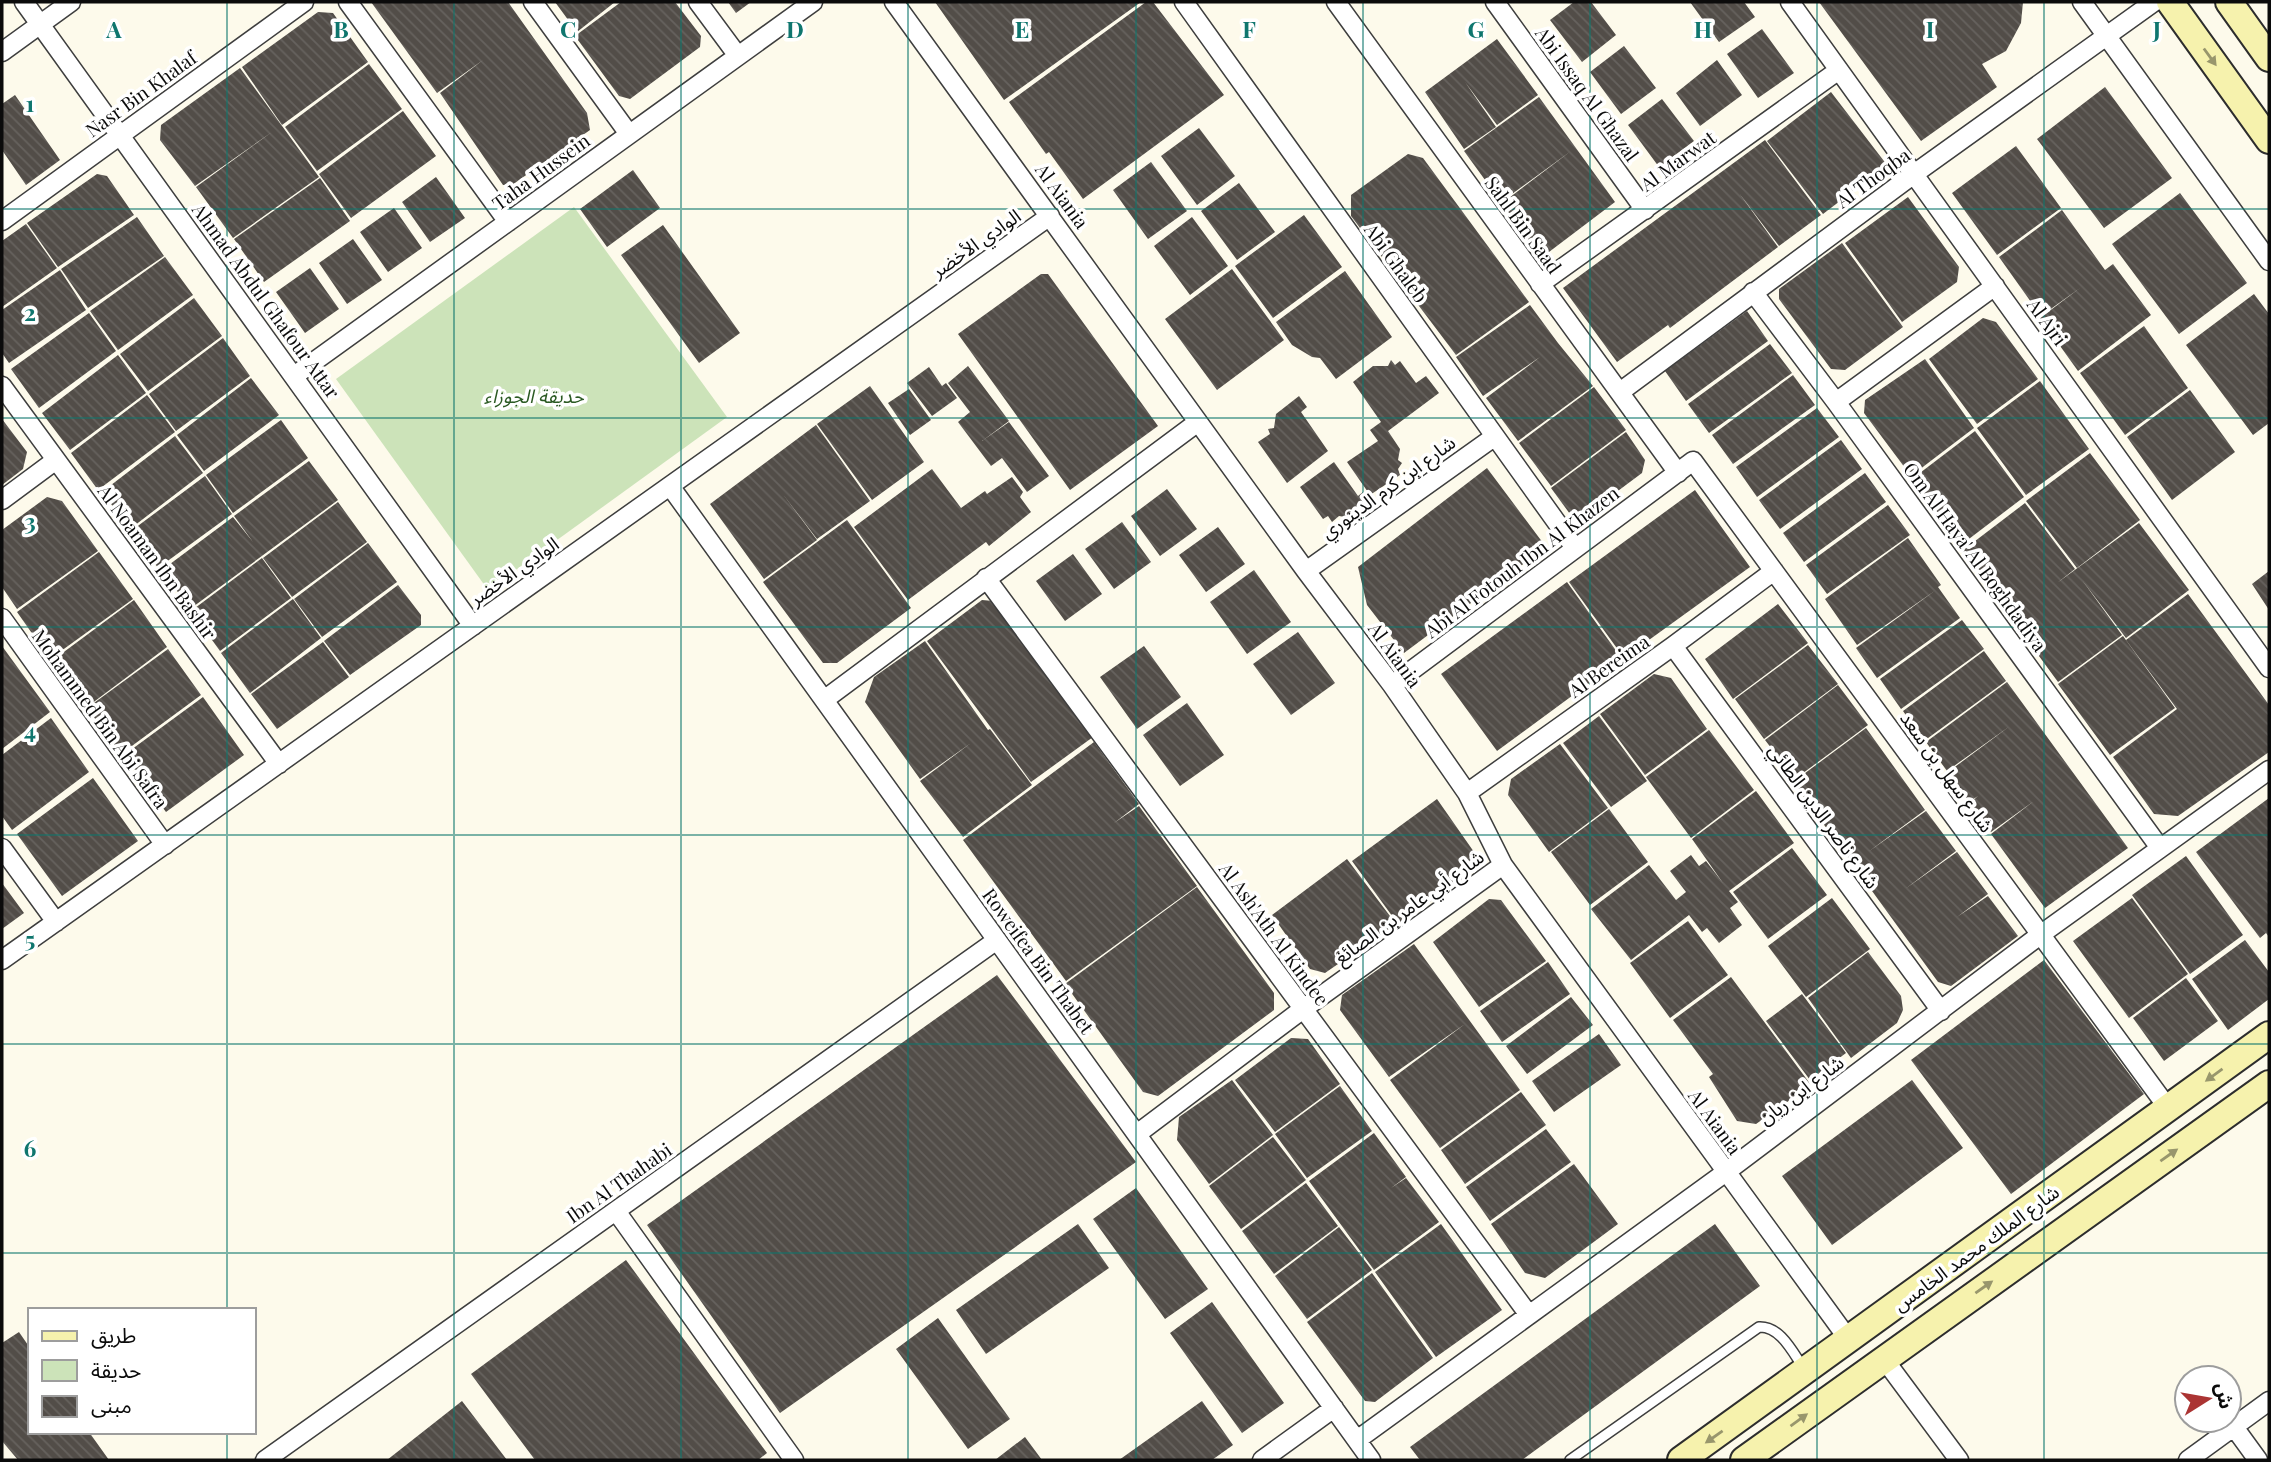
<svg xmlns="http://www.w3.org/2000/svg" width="2271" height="1462" font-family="'Playfair Display','Noto Sans Arabic',serif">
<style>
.park{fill:#cce3b9}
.building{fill:url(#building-back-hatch)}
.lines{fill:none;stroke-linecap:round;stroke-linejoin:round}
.lane-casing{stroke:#3e3e3e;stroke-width:12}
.street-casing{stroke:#3e3e3e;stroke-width:21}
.secondary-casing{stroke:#2d2d2d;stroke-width:30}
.lane{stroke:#fff;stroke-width:9}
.street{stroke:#fff;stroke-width:18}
.secondary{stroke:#f6f2ad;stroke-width:26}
.oneway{fill:#98966c}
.grid{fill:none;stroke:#0f766e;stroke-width:2;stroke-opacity:0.55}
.labels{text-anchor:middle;stroke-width:7;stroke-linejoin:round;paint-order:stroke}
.street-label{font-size:19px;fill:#0b0b0b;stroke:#fff}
.park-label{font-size:19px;font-style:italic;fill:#2b5a23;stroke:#fff}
.grid-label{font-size:23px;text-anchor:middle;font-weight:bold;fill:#0f766e;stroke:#fff;stroke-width:7;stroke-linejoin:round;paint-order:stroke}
</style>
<defs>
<pattern id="building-back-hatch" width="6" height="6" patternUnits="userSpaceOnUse" patternTransform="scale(1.75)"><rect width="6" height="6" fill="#524d48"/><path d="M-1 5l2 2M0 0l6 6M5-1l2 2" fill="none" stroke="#66625e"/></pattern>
</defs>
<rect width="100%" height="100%" fill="#fdfaeb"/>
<!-- park -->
<path class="park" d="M574,207L727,417L488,590L336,379Z"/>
<!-- building -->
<path class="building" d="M371,2H508L587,113L590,130L512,185H503L440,93L483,60L437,93Z
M555,2H615L577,32Z
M621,2H675L701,36L700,47L630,99L619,96L575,36Z
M728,2H751L736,13Z
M935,2H1141L1004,100Z
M1146,2H1153L1224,95L1083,199L1049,152L1046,154L1009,102Z
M1574,2H1591L1616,35L1582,62L1550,20Z
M1690,2H1744L1755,17L1719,42Z
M1819,2H2023L2021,23L2006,51L1982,64L1997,87L1921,141Z
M318,12L333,13L368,62L282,125L242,67Z
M1762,29L1794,73L1758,98L1727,54Z
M1497,39L1538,95L1497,125L1465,82L1496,127L1464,149L1425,92Z
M1624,46L1656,88L1621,114L1590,72Z
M1717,60L1742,95L1700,126L1676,93Z
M369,64L402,109L317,171L285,127Z
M240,68L319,177L233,238L196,187L272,132L195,186L160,140L161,125Z
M2105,87L2172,178L2104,228L2037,139Z
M1831,92L1887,165L1823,214L1767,141Z
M15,95L60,160L26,185L2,150V104Z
M1539,97L1615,202L1545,255L1527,245L1501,204L1571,151L1501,202L1464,151Z
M1662,99L1694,141L1659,167L1628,125Z
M403,111L436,156L351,218L319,174Z
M1199,128L1235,176L1197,205L1161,156Z
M1765,140L1821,215L1779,246L1739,193L1778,247L1670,328L1668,325L1617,362L1563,288Z
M2016,146L2061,208L1997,255L1952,193Z
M1408,154L1423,158L1529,302L1456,355L1351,216V195Z
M1151,162L1187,211L1148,239L1113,190Z
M633,170L660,208L607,247L580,209Z
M97,174L107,176L134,215L58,267L27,223Z
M436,177L465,218L430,242L402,202Z
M320,178L350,221L264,282L234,239Z
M1239,183L1275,232L1237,260L1201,211Z
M2180,193L2247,283L2179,334L2112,244Z
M1908,197L1959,267L1957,282L1902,322L1845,243Z
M394,208L422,248L388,272L360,232Z
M2062,210L2105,270L2113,264L2151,315L2078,371L2040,318L2080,288L2041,316L1999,257Z
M1304,215L1342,267L1273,318L1235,266Z
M137,217L164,256L88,308L61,269Z
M1192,217L1228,266L1190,295L1154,246Z
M26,224L57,268L2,307V241Z
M663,225L740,333L699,363L621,255Z
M353,239L382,280L347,304L319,263Z
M1842,243L1903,327L1845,370L1831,369L1779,299V289Z
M165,257L193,295L118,350L90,311Z
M310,268L339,309L305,333L276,292Z
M1232,269L1284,340L1217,390L1165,319Z
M60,270L86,310L9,363L2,353V310Z
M1345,271L1392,337L1336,379L1320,358L1312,357L1292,345L1276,322Z
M1041,274H1048L1158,426L1070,490L958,334Z
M2254,294L2269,314V423L2253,435L2186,345Z
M194,298L222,336L148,391L120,354Z
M1530,305L1558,343L1593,386L1518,441L1486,398L1540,357L1483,396L1456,357Z
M1747,311L1768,341L1686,401L1665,371Z
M89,313L116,351L39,408L11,369Z
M1983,318L1996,322L2038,379L1977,424L1929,359Z
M2144,326L2188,388L2125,435L2080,373Z
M223,338L250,376L176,431L149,394Z
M1770,344L1792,373L1709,433L1688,404Z
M118,355L146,393L70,450L42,413Z
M1925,359L1974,428L1911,476L1864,413L1865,400Z
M1391,360L1395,365L1400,361L1416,383L1426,376L1439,393L1388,431L1400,449L1398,460L1402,463L1398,469L1400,475L1370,495L1347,462L1378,441L1370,430L1381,422L1353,382L1373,366H1388Z
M968,366L1009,421L982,441L1009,422L1049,476L1027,492L1002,458L991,466L958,422L970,412L948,383Z
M929,367L942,386L946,383L957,398L932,416L907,383Z
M1793,375L1815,405L1733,464L1712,435Z
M251,378L279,415L204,471L177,435Z
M2040,381L2089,449L2026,495L1977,428Z
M870,386L924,462L872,500L817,424Z
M1594,387L1626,430L1551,486L1519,443Z
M909,389L931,420L910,435L888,403Z
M2190,390L2235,452L2172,500L2127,437Z
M147,395L175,432L98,490L71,453Z
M1299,396L1307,407L1301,412L1328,451L1287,483L1258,442L1270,434L1268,429L1274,428L1276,414Z
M1817,408L1839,437L1757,497L1736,467Z
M2,419L27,452L23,469L2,485Z
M281,420L308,458L233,513L206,475Z
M816,425L870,501L817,539L782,493L817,540L764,579L710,504Z
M1975,431L2024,497L1961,545L1912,479Z
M1626,432L1645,460L1642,473L1583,517L1570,514L1551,488Z
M175,436L203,473L130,529L102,492Z
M1841,440L1862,469L1780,529L1759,500Z
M2090,453L2140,520L2077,568L2026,501Z
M309,461L338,500L190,609L162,570L233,517L253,542L234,516Z
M1334,462L1358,496L1363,492L1369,500L1345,517L1339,516L1332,522L1328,516L1323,519L1300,487Z
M1487,468L1546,547L1404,653L1367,605L1358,567Z
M932,469L961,508L985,491L987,494L1012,477L1023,492L1020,497L1031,512L989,546L986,542L908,600L854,527Z
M1865,473L1886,502L1804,562L1783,533Z
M205,476L232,514L158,568L131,531Z
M1167,489L1197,529L1160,556L1131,516Z
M1695,490L1750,567L1624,658L1569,582Z
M47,497L62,501L98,551L17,609L2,587V530Z
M338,502L367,542L292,597L263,558Z
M2025,503L2075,569L2057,583L2139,523L2189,590L2126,638L2082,580L2122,635L2058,682L1962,551Z
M1888,505L1910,535L1827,594L1806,565Z
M847,520L911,608L837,663H823L763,582Z
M1122,522L1151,562L1114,589L1085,549Z
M1218,527L1245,564L1206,592L1179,555Z
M1908,538L1941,585L1938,587L1960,618L1877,678L1856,648L1936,590L1857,645L1825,599Z
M368,543L397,582L322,637L294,599Z
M99,552L133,599L50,659L17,612Z
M1073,554L1102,594L1065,621L1036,581Z
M262,558L291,598L220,651L191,611Z
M1254,570L1291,622L1247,654L1210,602Z
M2269,571V610L2252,584Z
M1567,582L1622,659L1497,751L1441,674Z
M398,585L421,615V625L350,675L324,641Z
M2188,594L2269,705V752L2178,816L2154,814L2113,757L2177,709L2126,640Z
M293,599L321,638L250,693L221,653Z
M134,600L167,647L87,707L53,660Z
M982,600L993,601L1093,737L1031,782L927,641Z
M1778,604L1808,643L1733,699L1705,659Z
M1962,620L1984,649L1901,709L1880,679Z
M1298,632L1335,683L1291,715L1253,664Z
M2123,636L2175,708L2110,755L2058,684Z
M925,641L988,730L990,729L1032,785L963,837L920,781L971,743L920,779L865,702L874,677Z
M323,642L349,677L277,729L251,694Z
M1808,645L1838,684L1764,739L1735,699Z
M2,646L50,712L2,749Z
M1144,646L1181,697L1137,729L1100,677Z
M168,649L201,695L121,754L87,708Z
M1984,651L2006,681L1924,741L1903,711Z
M1654,674L1671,678L1707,729L1645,775L1600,714Z
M2007,682L2128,848L2045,908L1991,834L2034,801L1991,832L1970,803L1978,796L1969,802L1948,772L2010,726L1947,771L1926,742Z
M1838,685L1868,725L1795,779L1765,740Z
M203,697L244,755L166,812L124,755Z
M1187,703L1224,755L1180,786L1143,735Z
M1599,716L1647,781L1611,807L1563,743Z
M51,718L89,772L12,830L2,816V755Z
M1866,728L1925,810L1868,852L1926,811L1956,851L1905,889L1957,852L1988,894L1957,917L1988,896L2018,936L1951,986L1938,982L1793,782Z
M1709,730L1754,790L1691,838L1646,777Z
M1094,742L1139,804L1114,823L1139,806L1197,886L1066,981L963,840Z
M1560,744L1608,808L1549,852L1508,795L1511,779Z
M93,778L138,841L62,896L17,834Z
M1756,791L1794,843L1729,891L1738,902L1730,908L1742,925L1719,943L1707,928L1702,932L1689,915L1631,960L1591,909L1649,865L1676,900L1686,892L1670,871L1691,855L1699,866L1706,861L1723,883L1692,839Z
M2269,798V937L2266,933L2260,938L2196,852Z
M1437,799L1474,852L1466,877L1398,924L1352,861Z
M1609,809L1648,862L1590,905L1551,852Z
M1792,848L1827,895L1768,939L1733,892Z
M2186,856L2243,935L2190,974L2132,895Z
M1347,859L1396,924L1325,973L1310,969L1272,915Z
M2,883L24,913L2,929Z
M1197,887L1274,993V1010L1158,1096L1143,1092L1065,984Z
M1832,898L1870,949L1806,997L1768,946Z
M2132,898L2188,974L2129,1018L2073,941Z
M1489,899L1501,900L1546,961L1479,1007L1433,942Z
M1688,921L1728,975L1670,1018L1630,963Z
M2245,940L2269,972V999L2228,1030L2192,979Z
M1414,944L1520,1090L1440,1148L1390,1080L1465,1024L1389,1077L1340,1010L1342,995Z
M1868,952L1901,996L1903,1010L1897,1023L1851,1058L1808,998Z
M2044,960L2144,1094L2011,1194L1911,1060Z
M1548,962L1570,994L1502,1042L1480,1011Z
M997,975L1136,1162L780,1413L647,1225Z
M1731,977L1811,1085L1756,1124L1737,1121L1709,1077L1713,1074L1673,1020Z
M2186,978L2218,1021L2164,1061L2133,1018Z
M1802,994L1846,1053L1810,1080L1766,1021Z
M1571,997L1593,1025L1527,1074L1506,1046Z
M1599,1034L1621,1065L1554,1112L1532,1081Z
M1291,1038L1308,1039L1340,1084L1275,1132L1235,1080Z
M1232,1080L1273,1135L1209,1184L1177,1140L1179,1117Z
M1912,1080L1963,1148L1832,1245L1782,1176Z
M1340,1086L1372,1131L1307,1178L1275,1134Z
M1521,1092L1546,1125L1465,1184L1441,1150Z
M1546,1129L1571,1162L1490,1221L1466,1187Z
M1374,1133L1406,1177L1391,1188L1406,1178L1439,1222L1374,1270L1309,1181Z
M1273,1137L1306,1180L1241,1229L1209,1186Z
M1574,1164L1618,1224L1545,1278L1525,1273L1491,1224Z
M1306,1183L1338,1226L1274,1274L1242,1231Z
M1136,1188L1208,1289L1165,1319L1093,1219Z
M1078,1224L1109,1268L986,1354L956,1310Z
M1441,1224L1502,1310L1436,1357L1375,1272Z
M1715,1224L1760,1286L1522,1460H1420L1410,1447Z
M1339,1227L1372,1270L1307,1319L1275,1276Z
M626,1260L767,1453L758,1460H535L471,1374Z
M1372,1273L1433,1358L1375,1402L1365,1401L1307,1322Z
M1212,1302L1284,1403L1242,1433L1170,1333Z
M938,1318L1010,1419L968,1449L896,1349Z
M19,1332L30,1348V1432H89L109,1460H18L2,1441V1343Z
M462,1401L507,1460H387Z
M1202,1401L1233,1445L1212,1460H1119Z
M1025,1437L1042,1460H995Z"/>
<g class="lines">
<defs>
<path id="lane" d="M1570,1460L1759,1327C1780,1326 1792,1351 1803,1367"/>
<path id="street" d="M24,2L473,626
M348,2L508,222
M533,2L629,134
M698,2L738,56
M894,2L1306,571L1392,685L1467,793L1503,865L1849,1340
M1184,2L1575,548
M1336,2L1678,473
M1495,2L1645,210
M1790,2L2269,668
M2082,2L2269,261
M2,52L71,2
M2,221L304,2
M1540,284L1839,70
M1753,292L1836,402L2160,848
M294,376L813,2
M2,386L279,764
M1620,392L1914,174L2154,2
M1836,402L1995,286
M670,486L1371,1460
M2,500L56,460
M1306,571L1494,437
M986,578L1529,1315
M2,618L165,845
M1673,646L1941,1011
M1392,685L1693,461L2168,1108
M824,700L1198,422
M1467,793L1673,646L1774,571
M2,848L56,922
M2,960L1050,216
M1137,1134L1303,1009L1503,865
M616,1211L794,1460
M1884,1359L1959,1460
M2234,1427L2258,1460
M1357,1440L1726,1172L2040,935L2269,770
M265,1460L997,940
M1262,1460L1334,1408
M2188,1460L2269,1401"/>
<path id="secondary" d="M2170,2L2269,140
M2229,2L2269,58
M1681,1460L2269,1035
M1744,1460L2269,1084"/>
</defs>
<!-- lane casing -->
<use href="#lane" class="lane-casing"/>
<!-- street casing -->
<use href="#street" class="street-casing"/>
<!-- secondary casing -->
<use href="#secondary" class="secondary-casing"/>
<!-- lane -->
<use href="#lane" class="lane"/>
<!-- street -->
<use href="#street" class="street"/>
<!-- secondary -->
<use href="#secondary" class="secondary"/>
</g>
<!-- one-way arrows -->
<defs><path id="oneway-solid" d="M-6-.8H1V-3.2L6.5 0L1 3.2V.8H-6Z" transform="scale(1.75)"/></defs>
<g class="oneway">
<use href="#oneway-solid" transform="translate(2210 57) rotate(54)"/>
<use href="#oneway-solid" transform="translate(2214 1075) rotate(144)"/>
<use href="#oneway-solid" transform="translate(2169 1155) rotate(-35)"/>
<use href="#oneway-solid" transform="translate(1984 1287) rotate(-35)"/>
<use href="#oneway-solid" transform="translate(1799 1420) rotate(-36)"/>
<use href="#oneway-solid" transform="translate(1714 1437) rotate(145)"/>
</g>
<!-- grid -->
<path class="grid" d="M227,2V1310M454,2V1460M681,2V1460M908,2V1460M1136,2V1460M1363,2V1460M1590,2V1460M1817,2V1460M2044,2V1460M2,209H2269M2,418H2269M2,627H2269M2,835H2269M2,1044H2269M2,1253H2269M227,1432V1460"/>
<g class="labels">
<!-- street labels -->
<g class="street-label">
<text transform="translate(141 94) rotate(-36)" y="7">Nasr Bin Khalaf</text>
<text transform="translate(1587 94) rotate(54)" y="7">Abi Issaq Al Ghazal</text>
<text transform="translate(1678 161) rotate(-36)" y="7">Al Marwat</text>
<text transform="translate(541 172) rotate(-36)" y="7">Taha Hussein</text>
<text transform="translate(1873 178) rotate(-36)" y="7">Al Thoqba</text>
<text transform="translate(1062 196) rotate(54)" y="7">Al Aiania</text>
<text transform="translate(1523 225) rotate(54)" y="7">Sahl Bin Saad</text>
<text transform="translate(976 243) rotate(-35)" y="7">الوادي الأخضر</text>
<text transform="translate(1396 263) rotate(54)" y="7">Abi Ghaleb</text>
<text transform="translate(266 301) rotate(54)" y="7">Ahmad Abdul Ghafour Attar</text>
<text transform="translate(2047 322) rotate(54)" y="7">Al Ajri</text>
<text transform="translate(1388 487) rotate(-36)" y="7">شارع ابن كرم الدينوري</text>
<text transform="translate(1975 557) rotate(54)" y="7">Om Al Haya' Al Boghdadiya</text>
<text transform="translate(157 562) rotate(54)" y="7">Al Noaman Ibn Bashir</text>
<text transform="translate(1522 562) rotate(-37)" y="7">Abi Al Fotouh Ibn Al Khazen</text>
<text transform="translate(514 571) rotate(-35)" y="7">الوادي الأخضر</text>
<text transform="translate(1395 655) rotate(54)" y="7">Al Aiania</text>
<text transform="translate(1609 666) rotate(-35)" y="7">Al Bereima</text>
<text transform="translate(100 719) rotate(54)" y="7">Mohammed Bin Abi Safra</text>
<text transform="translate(1947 772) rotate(54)" y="7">شارع سهل بن سعد</text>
<text transform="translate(1824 816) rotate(54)" y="7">شارع ناصر الدين الطائي</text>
<text transform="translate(1409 907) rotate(-36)" y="7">شارع أبي عامر بن الصائغ</text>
<text transform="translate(1274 934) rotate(54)" y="7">Al Ash'Ath Al Kindee</text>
<text transform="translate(1038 961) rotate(54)" y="7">Roweifea Bin Thabet</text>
<text transform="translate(1801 1090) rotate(-37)" y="7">شارع ابن ريان</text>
<text transform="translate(1715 1122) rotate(54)" y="7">Al Aiania</text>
<text transform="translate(619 1183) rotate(-35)" y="7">Ibn Al Thahabi</text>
<text transform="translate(1976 1248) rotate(-36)" y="7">شارع الملك محمد الخامس</text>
</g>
<!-- park labels -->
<g class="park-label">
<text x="534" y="403">حديقة الجوزاء</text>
</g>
</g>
<g class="grid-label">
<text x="114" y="38">A</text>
<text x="341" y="38">B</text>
<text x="568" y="38">C</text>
<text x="795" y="38">D</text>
<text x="1022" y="38">E</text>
<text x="1249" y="38">F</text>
<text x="1476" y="38">G</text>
<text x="1703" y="38">H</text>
<text x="1930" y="38">I</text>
<text x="2157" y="38">J</text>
<text x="30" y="112">1</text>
<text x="30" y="321">2</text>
<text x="30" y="530">3</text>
<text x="30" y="739">4</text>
<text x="30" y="948">5</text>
<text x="30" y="1157">6</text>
</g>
<!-- border -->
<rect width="2271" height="1462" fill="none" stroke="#0b0b0b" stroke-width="7"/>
<!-- legend -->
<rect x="28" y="1308" width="228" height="126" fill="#ffffff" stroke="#9d9d9d" stroke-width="2"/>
<rect x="42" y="1331" width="35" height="10" fill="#f6f2ad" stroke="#9d9d9d" stroke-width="2"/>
<text x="91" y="1343" font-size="21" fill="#0b0b0b">طريق</text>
<rect x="42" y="1360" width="35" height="21" fill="#cce3b9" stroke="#9d9d9d" stroke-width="2"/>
<text x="91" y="1378" font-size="21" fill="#0b0b0b">حديقة</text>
<rect x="42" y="1396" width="35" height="21" fill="url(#building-back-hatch)" stroke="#9d9d9d" stroke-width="2"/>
<text x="91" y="1413" font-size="21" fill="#0b0b0b">مبنى</text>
<!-- north arrow -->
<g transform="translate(2208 1399) rotate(79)"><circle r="33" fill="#ffffff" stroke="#9d9d9d" stroke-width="2"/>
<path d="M0-5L12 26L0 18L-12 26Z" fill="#ab3433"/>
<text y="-10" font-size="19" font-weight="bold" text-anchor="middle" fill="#0b0b0b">ش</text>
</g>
</svg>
